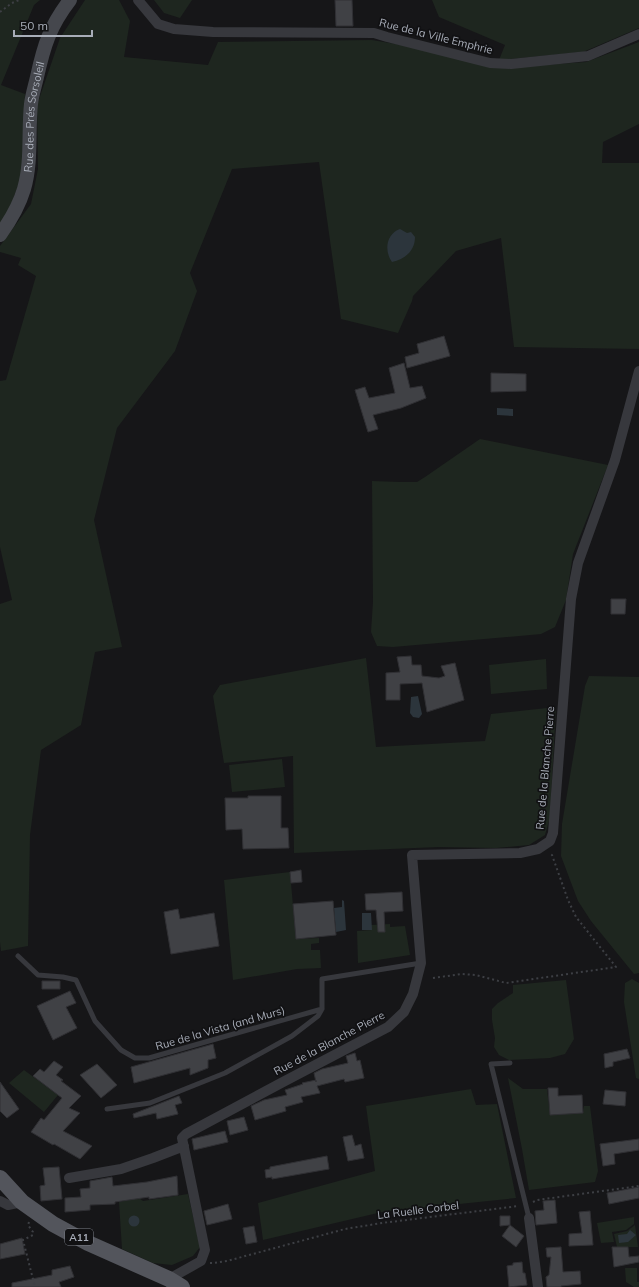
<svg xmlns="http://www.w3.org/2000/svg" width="639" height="1287" font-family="Mulish,sans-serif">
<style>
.green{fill:#1e261f}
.water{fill:#2c353c}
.building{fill:#404145;stroke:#303034}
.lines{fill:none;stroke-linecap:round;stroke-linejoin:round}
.path{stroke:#3d3f44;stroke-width:2;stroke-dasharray:2 3;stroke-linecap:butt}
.service{stroke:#37383d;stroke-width:5}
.minor{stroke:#37383d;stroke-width:10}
.secondary{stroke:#45474d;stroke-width:14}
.primary{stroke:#53555c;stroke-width:16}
.labels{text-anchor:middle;stroke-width:3.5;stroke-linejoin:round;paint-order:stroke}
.shield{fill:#111113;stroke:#7b7e86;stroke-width:1}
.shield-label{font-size:10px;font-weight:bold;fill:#a8adb8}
.street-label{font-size:11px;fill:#a8adb8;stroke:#111113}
</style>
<rect width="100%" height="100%" fill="#161618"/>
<!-- green -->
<path class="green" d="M0,0H40L34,5L1,85L25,94L22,175L9,210L0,225Z
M85,0H119L130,21L124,57L208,65L218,42L372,40L414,47L499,68L586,62L639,42V124L603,142L602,163H639V349L514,347L501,238L456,251L413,296L412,301L398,333L341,319L319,162L232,169L190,273L197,291L175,351L117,428L94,520L122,647L95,652L81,725L41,750L30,835L28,946L1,951L0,942V604L12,600L0,547V381L6,380L36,276L18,265L21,258L0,252V246L31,204L38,169L37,105L60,38Z
M154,0H192L180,18L164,13Z
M432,0H639V28L583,52L499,60L505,45L439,17Z
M480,439L608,465L573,554L566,600L555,627L541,634L393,647L377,646L371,632L373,602L372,481L400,482H417L425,477Z
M366,658L376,747L485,741L491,714L556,707L550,817L545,835L529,845L496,848L439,847L294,853L293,756L224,763L213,696L220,685Z
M546,659L547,689L491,694L489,665Z
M589,676L639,677V973L634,974L591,921L578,901L561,856L562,824L585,686Z
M282,759L285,787L232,792L229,765Z
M290,872L296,939L319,938V943L311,944V950H320L321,968L297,969L233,980L224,880Z
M390,924V927L405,926L410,955L358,963L357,931L371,930V925Z
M632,979L639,983V1079L636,1078L624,1002L625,983Z
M566,980L574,1039L565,1054L550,1058L509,1060L499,1055L494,1047L495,1038L492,1020V1009L498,1003L513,993V985Z
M24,1070L58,1095L44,1112L9,1083Z
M508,1078L523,1089H547L550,1115L583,1113L584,1106H590L598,1171L595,1182L529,1190L522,1149Z
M471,1089L476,1105L497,1104L516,1198L382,1212L263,1240L258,1203L375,1171L366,1106Z
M188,1194L200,1247L193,1256L172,1265L153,1263L122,1249L119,1202L139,1198L143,1201Z
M634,1217V1224L626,1230L612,1232L614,1242L601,1243L597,1223Z
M635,1225L638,1247H617L614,1234L627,1231Z
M625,1268H637V1282H639V1287H634L626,1282Z"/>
<!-- water -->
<path class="water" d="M400,229L407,233L411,232L415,237C415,251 405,259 392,262C384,251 386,234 400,229Z
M497,408L513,409V416L497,415Z
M418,696L422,714L419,718L413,717L410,713L411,697Z
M342,900L344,901L346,930L336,932L334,908L342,907Z
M362,913H371L372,930H362Z
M128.5 1221a5.5 5.5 0 1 1 11 0a5.5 5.5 0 1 1-11 0Z
M630,1230L636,1235L628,1242L619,1243L618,1235L627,1234Z"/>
<!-- building -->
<path class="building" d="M335,0H352L353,26H336Z
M444,336L450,356L407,368L405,357L419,353L417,344Z
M404,363L410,388L422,386L426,398L401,408L373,415L378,429L368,432L355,390L365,387L369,398L395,393L389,368Z
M491,373L526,374V391L491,392Z
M611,599H626L625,614H611Z
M411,656L412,665H421L422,676L439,678L445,676L441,666L455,663L464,700L427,712L422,683L400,684V700H386V673L400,672L397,657Z
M248,796H281V828H288L289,848L243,849L242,829L226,830L225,798H248Z
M301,870L302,882L291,883L290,872Z
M402,892L403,911L384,912L385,932H378L376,910H366L365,894Z
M333,901L336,935L296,939L293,904Z
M178,909L180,919L214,913L219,946L171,954L164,912Z
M42,981H60V989H42Z
M70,991L76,1003L66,1007L77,1028L53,1040L37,1006Z
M213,1044L216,1058L208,1060V1068L190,1075V1068L134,1083L131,1067Z
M627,1049L630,1058L613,1062V1066L605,1068L604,1054Z
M355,1053L357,1061L360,1060L364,1078L345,1082L344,1079L317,1086L320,1093L301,1097L303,1102L285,1107L286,1111L255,1120L251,1106L264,1100L287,1095L285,1090L303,1084L302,1083L316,1080V1082L314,1073L322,1069L348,1063L346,1056Z
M54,1061L63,1067L56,1075L63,1080L61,1081L81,1096L69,1108L80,1113L63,1131L92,1146L80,1159L54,1144L53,1145L31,1132L41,1118L44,1120L62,1098L33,1076L40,1069L44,1072Z
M97,1064L117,1085L101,1098L80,1075Z
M0,1082L19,1109L7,1118L0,1111Z
M548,1088H558V1096L582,1095L583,1113L550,1115Z
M605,1090L626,1092L625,1106L603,1104Z
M179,1096L182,1103L175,1105L178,1114L157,1119L156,1113L134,1118L133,1114Z
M244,1117L248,1130L230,1135L227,1121Z
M225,1131L228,1142L194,1150L192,1139Z
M352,1135L355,1146L361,1144L364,1158L348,1161L343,1137Z
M639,1139V1150L614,1154L615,1164L603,1166L600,1144Z
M327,1156L329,1169L272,1179V1177L266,1178L265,1170L270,1169V1167Z
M59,1167L62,1199L41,1201L40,1186L45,1185L43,1168Z
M177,1176L178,1195L149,1199V1197L115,1202V1204L90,1205V1210L65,1212V1198L81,1197L80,1189L90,1188V1181L112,1177L113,1186L147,1182Z
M639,1187V1198L609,1204L607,1193Z
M555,1200L557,1223L536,1225L535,1211L544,1210L543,1201Z
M228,1204L232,1219L207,1225L204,1211Z
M590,1211L593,1245L569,1246V1234L582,1233L579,1212Z
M500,1216H510V1225L500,1226Z
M510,1225L524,1236L516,1247L502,1236Z
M254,1226L257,1242L246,1244L243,1228Z
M22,1238L25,1254L0,1259V1244Z
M561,1247L563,1272L580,1271L581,1284L561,1286V1287H547L546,1277L549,1275L551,1257H547L546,1248Z
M612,1247H628L629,1257L639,1256V1262L614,1267Z
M522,1262L523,1273H525L527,1285L509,1287L507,1266L513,1265V1263Z
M70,1266L74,1277L59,1282L61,1287H12V1283L52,1275V1270Z"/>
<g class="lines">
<!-- path -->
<path class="path" d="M0,12L12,3L19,0
M433,978L462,974L476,975L506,983L616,967L576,917L568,900L552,855L549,853
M533,1202L537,1200L639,1186
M29,1222L28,1225L33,1232V1235L23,1240L35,1287
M210,1263H213L227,1261L345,1229L382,1223L519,1206"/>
<!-- service -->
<path class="service" d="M18,956L38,975L63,977L76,980L95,1021L121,1050L135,1058H149L322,1009V979L421,963
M510,1063L491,1064L529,1218
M107,1109L150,1103L225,1073L292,1036L318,1016L322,1009"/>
<!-- minor -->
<path class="minor" d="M138,0L158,24L174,29L213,32L374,33L387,37L490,63L511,64L588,56L639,34
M69,1178L121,1169L153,1158L184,1146
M0,1201L8,1205L22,1202
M529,1218L538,1287
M169,1279L201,1261L205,1250L182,1138L186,1134L283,1082L388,1027L404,1012L413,994L421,963L412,855L520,853L538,849L550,841L553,833L571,599L578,563L615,460L639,371"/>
<!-- secondary -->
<path class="secondary" id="s1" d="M0,235C10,221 19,206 24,189C32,162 28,132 31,104C32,95 35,86 37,77C44,45 50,26 70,0"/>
<!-- primary -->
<path class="primary" d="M0,1178L22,1202L53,1224L88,1243L169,1279L182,1287"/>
</g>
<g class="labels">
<!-- shield labels -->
<rect class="shield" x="65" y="1229" width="28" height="16" rx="3"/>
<g class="shield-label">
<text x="79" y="1241">A11</text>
</g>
<!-- street labels -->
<g class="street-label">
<text transform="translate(436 36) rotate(14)" y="4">Rue de la Ville Emphrie</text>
<text dy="4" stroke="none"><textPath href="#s1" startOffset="125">Rue des Prés Sorsoleil</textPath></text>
<text transform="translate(545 768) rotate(-85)" y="4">Rue de la Blanche Pierre</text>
<text transform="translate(220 1028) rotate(-16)" y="4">Rue de la Vista (and Murs)</text>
<text transform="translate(329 1043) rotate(-28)" y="4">Rue de la Blanche Pierre</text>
<text transform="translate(418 1210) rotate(-7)" y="4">La Ruelle Corbel</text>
</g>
</g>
<!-- scale -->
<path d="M14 30v6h78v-6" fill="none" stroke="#a8adb8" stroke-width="2"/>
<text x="20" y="30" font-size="12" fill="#a8adb8" stroke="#111113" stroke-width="3" paint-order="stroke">50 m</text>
</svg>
